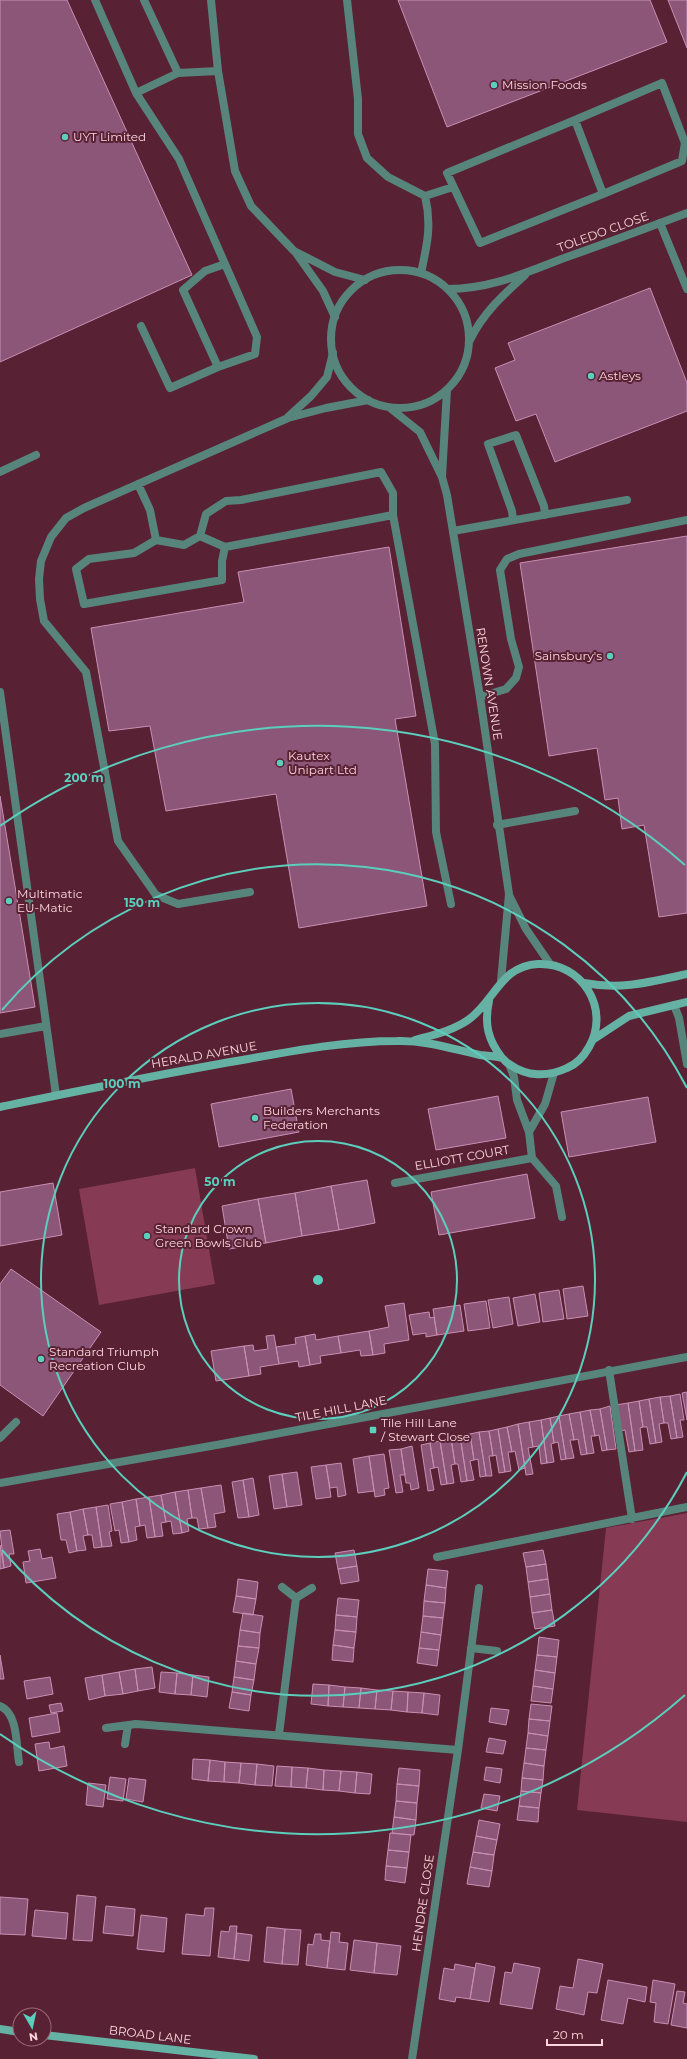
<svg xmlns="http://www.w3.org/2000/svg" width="687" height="2059" font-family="Montserrat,sans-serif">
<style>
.green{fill:#863a54}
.building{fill:#8c5679;stroke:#c98fb3}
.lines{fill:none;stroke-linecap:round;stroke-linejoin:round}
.lane{stroke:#57857c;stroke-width:8}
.street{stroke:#57857c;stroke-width:8}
.secondary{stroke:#65b1a3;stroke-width:8}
.ring{fill:none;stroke:#5bcebc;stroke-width:2}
.poi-dot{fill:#5bcebc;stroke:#592134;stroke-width:1.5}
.labels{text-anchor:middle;stroke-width:4;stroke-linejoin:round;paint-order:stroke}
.poi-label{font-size:12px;fill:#fad5de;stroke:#592134;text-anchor:start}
.street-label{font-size:12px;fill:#fad5de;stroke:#592134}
.centre{fill:#5bcebc;stroke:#592134;stroke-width:2}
.ring-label{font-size:12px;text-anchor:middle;font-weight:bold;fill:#5bcebc;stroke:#592134;stroke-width:4;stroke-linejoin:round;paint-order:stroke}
</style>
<rect width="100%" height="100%" fill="#592134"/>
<!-- green -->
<path class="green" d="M195,1168L215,1284L99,1305L79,1189Z
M687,1513V1822L577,1810L606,1528Z"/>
<!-- building -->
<path class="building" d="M0,0H67L192,275L0,362Z
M398,0H650L667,42L447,127Z
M668,0H687V48Z
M650,288L687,383V411L555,462L536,414L516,421L495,368L515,360L508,343Z
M687,536V913L659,917L644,825L622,829L618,798L605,800L597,748L549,756L520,563Z
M389,547L416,716L395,719L427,906L299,928L276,794L166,811L150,726L109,731L91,628L244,602L238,572Z
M0,796L35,1007L0,1013Z
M291,1089L299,1132L219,1147L211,1104Z
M498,1096L506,1138L436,1150L428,1109Z
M648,1097L656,1142L569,1157L561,1112Z
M527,1174L535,1218L439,1235L431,1192Z
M367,1180L375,1223L339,1230L331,1186Z
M53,1183L62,1235L0,1246V1192Z
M331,1186L339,1230L302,1236L295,1193Z
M295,1193L302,1236L266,1243L258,1199Z
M258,1199L266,1243L229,1249L222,1206Z
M11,1269L101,1332L43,1416L0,1385V1284Z
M583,1286L588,1316L567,1319L563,1289Z
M559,1290L564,1319L543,1322L539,1293Z
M535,1294L540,1322L518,1326L513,1298Z
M509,1297L513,1324L493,1328L488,1300Z
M486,1301L490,1328L468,1331L464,1304Z
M404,1303L409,1340L384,1344L385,1353L373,1355L369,1331L389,1327L385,1306Z
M460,1305L464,1331L437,1335L433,1309Z
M429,1312L430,1318L434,1317L437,1335L426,1337V1333L413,1335L409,1315Z
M369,1331L373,1355L361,1356L360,1350L341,1353L338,1336Z
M315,1334L316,1340L338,1336L341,1353L320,1356L321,1363L310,1365L305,1336Z
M274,1335L279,1364L260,1367L261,1374L249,1376L244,1346L253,1345L254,1351L268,1349L266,1336Z
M305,1336L310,1365L299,1367L298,1361L279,1364L276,1347L296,1344L295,1338Z
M244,1346L249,1376L216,1381L211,1351Z
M687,1392V1420L682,1393Z
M680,1394L684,1420H680L683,1437L677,1438L670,1396Z
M670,1396L677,1438L671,1439L668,1423H664L660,1397Z
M660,1397L664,1423L659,1424L662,1442L656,1443L649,1399Z
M649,1399L656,1443L650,1444L647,1427H643L639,1401Z
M639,1401L643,1427L640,1428L643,1450L635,1451L628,1403Z
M628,1403L635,1451L629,1452L625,1430L620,1431L616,1405Z
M610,1406L616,1449L607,1450L600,1409Z
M600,1409L607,1450L602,1451L599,1435L595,1436L590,1410Z
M590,1410L595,1436H591L594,1453L587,1454L580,1412Z
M580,1412L587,1454L581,1455L578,1439L574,1440L569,1414Z
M569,1414L574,1440H570L574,1458L566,1459L559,1416Z
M559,1416L566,1459L561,1460L558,1442L554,1443L550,1418Z
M550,1418L554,1443L551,1444L554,1462L547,1463L541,1420Z
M541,1420L547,1463L541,1464L539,1446L533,1447L529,1422Z
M529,1422L533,1447L528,1448L533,1474L526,1475L518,1424Z
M518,1424L525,1468L519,1470L515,1451L512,1452L507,1427Z
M507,1427L512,1452H508L511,1471L505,1472L498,1429Z
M498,1429L505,1472L499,1473L496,1455L493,1456L489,1431Z
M489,1431L493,1456H489L492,1476H486L479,1432Z
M479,1432L486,1476L480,1477L478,1459L474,1460L470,1434Z
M470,1434L474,1460L470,1461L474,1480L467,1481L460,1436Z
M460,1436L467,1481L461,1482L458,1464H455L451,1438Z
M451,1438L455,1464L451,1465L454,1483L447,1484L440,1441Z
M440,1441L447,1484L441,1485L438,1467L434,1468L430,1443Z
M430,1443L434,1468L430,1469L434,1490L428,1491L421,1445Z
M412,1446L419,1488L411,1490L410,1483H406L401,1449Z
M401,1449L405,1475H400L403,1492L396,1493L389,1450Z
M384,1454L389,1488L384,1489L385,1495L375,1497L369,1456Z
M369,1456L374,1491L358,1493L353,1459Z
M341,1463L346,1495L338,1497L337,1487L330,1488L326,1465Z
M326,1465L331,1497L316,1499L311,1467Z
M297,1472L302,1505L287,1507L282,1474Z
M282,1474L287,1507L274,1509L269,1476Z
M253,1478L259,1515L249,1517L243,1480Z
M243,1480L249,1517L238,1518L232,1482Z
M221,1485L225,1512L214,1514L216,1527L208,1528L201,1488Z
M201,1488L208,1528L199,1529L197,1518H192L188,1490Z
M188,1490L192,1518L187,1519L189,1531L182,1533L175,1492Z
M175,1492L182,1533L173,1534L171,1521L166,1522L161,1495Z
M161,1495L166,1522L161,1523L163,1536L155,1537L149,1497Z
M149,1497L155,1537L147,1538L145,1525L140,1526L136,1499Z
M136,1499L140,1526L135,1527L137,1540L129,1542L122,1502Z
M122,1502L129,1542L121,1543L119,1530L115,1531L110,1504Z
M108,1505L112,1531L109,1532L112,1546L102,1547L96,1507Z
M96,1507L102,1547L94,1548L92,1535H88L83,1509Z
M83,1509L88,1535L83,1536L86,1550L77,1551L70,1512Z
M70,1512L77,1551L69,1553L66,1540H61L57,1514Z
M10,1530L14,1554H9L11,1566L4,1568L0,1531Z
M0,1545L4,1568L0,1569Z
M40,1549L42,1559L52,1557L56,1578L26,1583L23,1562L30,1561L28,1551Z
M354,1550L357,1566L338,1569L335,1553Z
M543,1550L546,1564L526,1567L523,1553Z
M546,1564L548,1579L528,1582L526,1567Z
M357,1566L359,1581L341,1584L338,1569Z
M428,1569L448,1571L446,1588L426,1585Z
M238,1579L258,1582L256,1599L236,1596Z
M548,1579L550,1594L530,1597L528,1582Z
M426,1585L446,1588L445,1603L424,1601Z
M550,1594L552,1610L532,1613L530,1597Z
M236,1596L256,1599L253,1615L233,1612Z
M338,1598L359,1600L357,1617L336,1615Z
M424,1601L445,1603L443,1618L423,1616Z
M552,1610L555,1626L535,1629L532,1613Z
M243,1613L263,1616L260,1633L240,1630Z
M336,1615L357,1617L356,1632L335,1630Z
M423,1616L443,1618L441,1635L421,1632Z
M240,1630L260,1633L259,1648L238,1646Z
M335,1630L356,1632L354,1648L333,1645Z
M421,1632L441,1635L439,1650L419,1648Z
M539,1637L559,1640L557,1657L537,1655Z
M333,1645L354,1648L353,1662L332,1660Z
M238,1646L259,1648L256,1664L236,1661Z
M419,1648L439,1650L437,1666L417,1663Z
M0,1655L4,1679H0Z
M537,1655L557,1657L555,1673L535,1670Z
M236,1661L256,1664L254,1680L234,1677Z
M152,1667L155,1688L138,1691L135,1669Z
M135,1669L138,1691L123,1694L119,1672Z
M535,1670L555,1673L553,1689L533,1686Z
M119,1672L123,1694L105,1696L102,1675Z
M161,1672L177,1673L175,1694L159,1692Z
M177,1673L193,1675L191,1695L175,1694Z
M102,1675L105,1696L89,1700L85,1678Z
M193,1675L209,1677L207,1697L191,1695Z
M50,1677L53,1694L27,1699L24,1681Z
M234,1677L254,1680L251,1695L232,1692Z
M313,1684L329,1685L328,1706L311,1704Z
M329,1685L345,1687L343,1707L328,1706Z
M533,1686L553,1689L551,1703L531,1701Z
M345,1687L361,1688L359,1708L343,1707Z
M361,1688L377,1690L375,1709L359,1708Z
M377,1690L393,1691L391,1710L375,1709Z
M393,1691L408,1692L407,1712L391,1710Z
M232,1692L251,1695L249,1711L229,1708Z
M408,1692L424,1693L422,1713L407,1712Z
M424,1693L440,1695L438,1715L422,1713Z
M61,1703L63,1711L51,1713L49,1705Z
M531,1704L552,1706L550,1721L529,1719Z
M491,1708L509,1710L506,1725L489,1722Z
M57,1713L60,1732L32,1737L29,1718Z
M529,1719L550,1721L548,1736L528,1733Z
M528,1733L548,1736L546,1750L526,1748Z
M489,1738L506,1741L503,1754L486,1752Z
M49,1742L50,1749L64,1746L67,1766L39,1771L35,1744Z
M526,1748L546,1750L544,1766L524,1763Z
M193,1759L210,1760L208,1781L192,1779Z
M210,1760L225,1762L224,1782L208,1781Z
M225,1762L241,1763L239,1783L224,1782Z
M241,1763L257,1764L255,1785L239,1783Z
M524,1763L544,1766L543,1780L522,1778Z
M257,1764L274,1766L272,1786L255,1785Z
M277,1766L292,1767L291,1787L275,1786Z
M292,1767L308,1768L306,1788L291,1787Z
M486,1767L502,1769L500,1783L484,1780Z
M308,1768L324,1770L323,1790L306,1788Z
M399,1768L420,1770L419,1786L397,1784Z
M324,1770L341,1771L339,1791L323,1790Z
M341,1771L357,1772L355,1793L339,1791Z
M357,1772L372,1774L370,1794L355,1793Z
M110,1777L126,1779L123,1801L107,1799Z
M129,1778L146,1780L143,1802L126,1799Z
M522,1778L543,1780L541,1793L521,1791Z
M88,1783L106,1785L103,1807L86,1805Z
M397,1784L419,1786L417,1803L396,1801Z
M521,1791L541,1793L539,1808L519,1806Z
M484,1794L500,1796L497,1811L481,1808Z
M396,1801L417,1803L416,1820L394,1817Z
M519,1806L539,1808L538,1822L517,1820Z
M394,1817L416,1820L414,1835L392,1833Z
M479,1820L500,1824L497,1840L476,1836Z
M390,1833L411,1835L409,1852L388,1850Z
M476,1836L497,1840L494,1855L473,1852Z
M388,1850L409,1852L407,1868L386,1866Z
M473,1852L494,1855L492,1871L470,1867Z
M386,1866L407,1868L405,1883L385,1880Z
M470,1867L492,1871L489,1887L467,1884Z
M77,1895L96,1897L92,1941L73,1940Z
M0,1897L28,1899L25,1935L0,1934Z
M106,1906L135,1909L133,1936L103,1933Z
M205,1908H214L210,1956L182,1954L186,1914L204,1916Z
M35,1910L68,1913L66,1939L32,1936Z
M141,1915L167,1918L164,1952L137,1949Z
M230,1926H237L234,1959L218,1957L221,1931L229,1932Z
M267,1927L285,1929L282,1964L264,1962Z
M285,1929L301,1930L298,1965L282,1964Z
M331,1932L340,1933L339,1942L348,1943L345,1970L327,1968Z
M237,1933L252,1935L249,1961L234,1959Z
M315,1934H321V1940L330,1941L327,1968L306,1965L308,1944L313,1945Z
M354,1940L377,1943L374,1973L350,1970Z
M377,1943L401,1946L397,1975L374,1973Z
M578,1959L603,1964L597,1993L588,1992L584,2015L556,2009L560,1986L573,1988Z
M476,1963L495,1967L489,2002L470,1999Z
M514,1963L540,1968L532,2009L500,2004L505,1972L512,1973Z
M455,1964L475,1968L470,1999L456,1997L455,2002L439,1999L444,1968L454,1970Z
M608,1980L647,1987L645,2002L628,1998L623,2024L601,2020Z
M653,1980L675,1984L668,2024L654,2022L656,2003L650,2002Z
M677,1991L685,1992L683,2003L687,2004V2028L671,2025Z"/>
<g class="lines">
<!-- lane -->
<path class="lane" d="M95,0L136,93L179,159L257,337L255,354L218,367L183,290L205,271L225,264
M144,0L178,73
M211,0L218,71L235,171L251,206L294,251L335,272L365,280
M347,0L358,99V134L367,158L388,177L425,196C432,225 427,245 421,273
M136,93L178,73L218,71
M575,120L603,194L480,243L447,173Z
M575,120L662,83L685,143L682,161L603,194
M425,196L453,187
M660,223L687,289
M296,253L323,291L335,317
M141,326L170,388L218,367
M288,417L311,396L327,377L333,353
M0,472L36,455
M381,472L393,493V515L225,547L222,561V580L84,604L76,569L89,559L134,553L156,540L184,545L200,536L206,514L226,501L241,500Z
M138,484L150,510L156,540
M393,515L435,744L436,832L451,904
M513,520L512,511L488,444L516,435L544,506L545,515
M453,531L627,500
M200,536L225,547
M0,692L56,1095
M480,697L506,689L516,678L519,667L511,639L500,570L507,559L519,554L687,520
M497,825L575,811
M250,892L178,904L156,895L118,841L86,672L44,621L40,599L39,579L41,561L51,537L66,518L84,508L288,418L326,408L368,400
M674,1005L679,1018L687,1064
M0,1034L46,1026
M509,1064L514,1077L517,1100L529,1132L532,1158L556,1186L562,1217
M529,1132L545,1104L554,1073
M395,1183L532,1158
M609,1370L632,1519
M0,1438L16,1422
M437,1557L687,1507
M0,1706C18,1713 16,1745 19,1762"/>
<!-- street -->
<path class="street" d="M331 339a69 69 0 1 1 138 0a69 69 0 1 1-138 0Z
M448,289C492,289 527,272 567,257C607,243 647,228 687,213
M470,340C483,313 503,295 525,275
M390,408L420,432L442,477L447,495L480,697L509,894L501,981
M442,476L447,390
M509,895L526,929L550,964
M0,1483L222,1444L687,1357
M296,1598L312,1588
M471,1648L497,1651
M106,1728L136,1724L458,1750
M279,1734L296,1598L282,1587
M125,1744L128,1725
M412,2059L458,1750L479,1588"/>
<!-- secondary -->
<path class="secondary" d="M584,983C622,990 650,982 687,974
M489,1001C484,1024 488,1040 502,1058
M594,1039L629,1016L687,1002
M0,1107C83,1090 165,1073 248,1059C297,1050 347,1041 397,1041C426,1040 452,1049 480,1055C487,1056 496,1056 502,1058C505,1060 506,1063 509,1064C527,1077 548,1077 567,1068C577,1064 584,1056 589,1047C611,1009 582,962 538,964C500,966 495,1001 468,1020C452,1031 433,1035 415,1040
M0,2029L20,2032
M44,2035L254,2059"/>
</g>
<!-- distance rings -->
<g class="ring">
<circle cx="318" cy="1280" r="139"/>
<circle cx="318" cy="1280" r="277"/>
<path d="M687 1472A416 416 0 0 1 2 1550M2 1010A416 416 0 0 1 687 1088"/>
<path d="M685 1695A554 554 0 0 1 0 1734M0 826A554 554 0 0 1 685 865"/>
</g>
<!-- markers -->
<g class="poi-dot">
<circle cx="494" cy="85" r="4"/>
<circle cx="65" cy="137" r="4"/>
<circle cx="591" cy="376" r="4"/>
<circle cx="610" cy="656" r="4"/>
<circle cx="280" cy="763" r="4"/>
<circle cx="9" cy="901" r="4"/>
<circle cx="255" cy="1118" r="4"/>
<circle cx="147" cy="1236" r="4"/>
<circle cx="41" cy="1359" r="4"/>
<rect x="369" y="1426" width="8" height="8" rx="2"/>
</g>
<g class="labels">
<!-- poi labels -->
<g class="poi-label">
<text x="502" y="89">Mission Foods</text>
<text x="73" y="141">UYT Limited</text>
<text x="599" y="380">Astleys</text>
<text x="602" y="660" text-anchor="end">Sainsbury's</text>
<text x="288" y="760">Kautex<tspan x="288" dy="14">Unipart Ltd</tspan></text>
<text x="17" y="898">Multimatic<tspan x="17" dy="14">EU-Matic</tspan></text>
<text x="263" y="1115">Builders Merchants<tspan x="263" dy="14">Federation</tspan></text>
<text x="155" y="1233">Standard Crown<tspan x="155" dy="14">Green Bowls Club</tspan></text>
<text x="49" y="1356">Standard Triumph<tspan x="49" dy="14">Recreation Club</tspan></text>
<text x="381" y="1427">Tile Hill Lane<tspan x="381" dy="14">/ Stewart Close</tspan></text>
</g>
<!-- street labels -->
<g class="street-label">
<text transform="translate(603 232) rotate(-20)" y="4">TOLEDO CLOSE</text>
<text transform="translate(489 684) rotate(81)" y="4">RENOWN AVENUE</text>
<text transform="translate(204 1055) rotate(-10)" y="4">HERALD AVENUE</text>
<text transform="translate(462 1158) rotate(-10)" y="4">ELLIOTT COURT</text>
<text transform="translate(341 1409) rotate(-11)" y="4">TILE HILL LANE</text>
<text transform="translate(423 1903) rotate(-82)" y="4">HENDRE CLOSE</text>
<text transform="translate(150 2035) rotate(7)" y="4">BROAD LANE</text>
</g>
</g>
<circle cx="318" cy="1280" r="6" class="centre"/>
<g class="ring-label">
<text x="84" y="782">200 m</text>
<text x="142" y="907">150 m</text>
<text x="122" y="1088">100 m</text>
<text x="220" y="1186">50 m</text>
</g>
<!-- north arrow -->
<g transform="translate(32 2027) rotate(171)"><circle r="19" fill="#592134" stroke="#996978"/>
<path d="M0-3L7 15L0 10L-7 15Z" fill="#5bcebc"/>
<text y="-6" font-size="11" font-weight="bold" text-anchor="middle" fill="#fad5de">N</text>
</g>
<!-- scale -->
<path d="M547 2039v6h55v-6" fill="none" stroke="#fad5de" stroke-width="2"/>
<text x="553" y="2039" font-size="12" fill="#fad5de" stroke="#592134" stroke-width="3" paint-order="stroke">20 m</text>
</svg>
